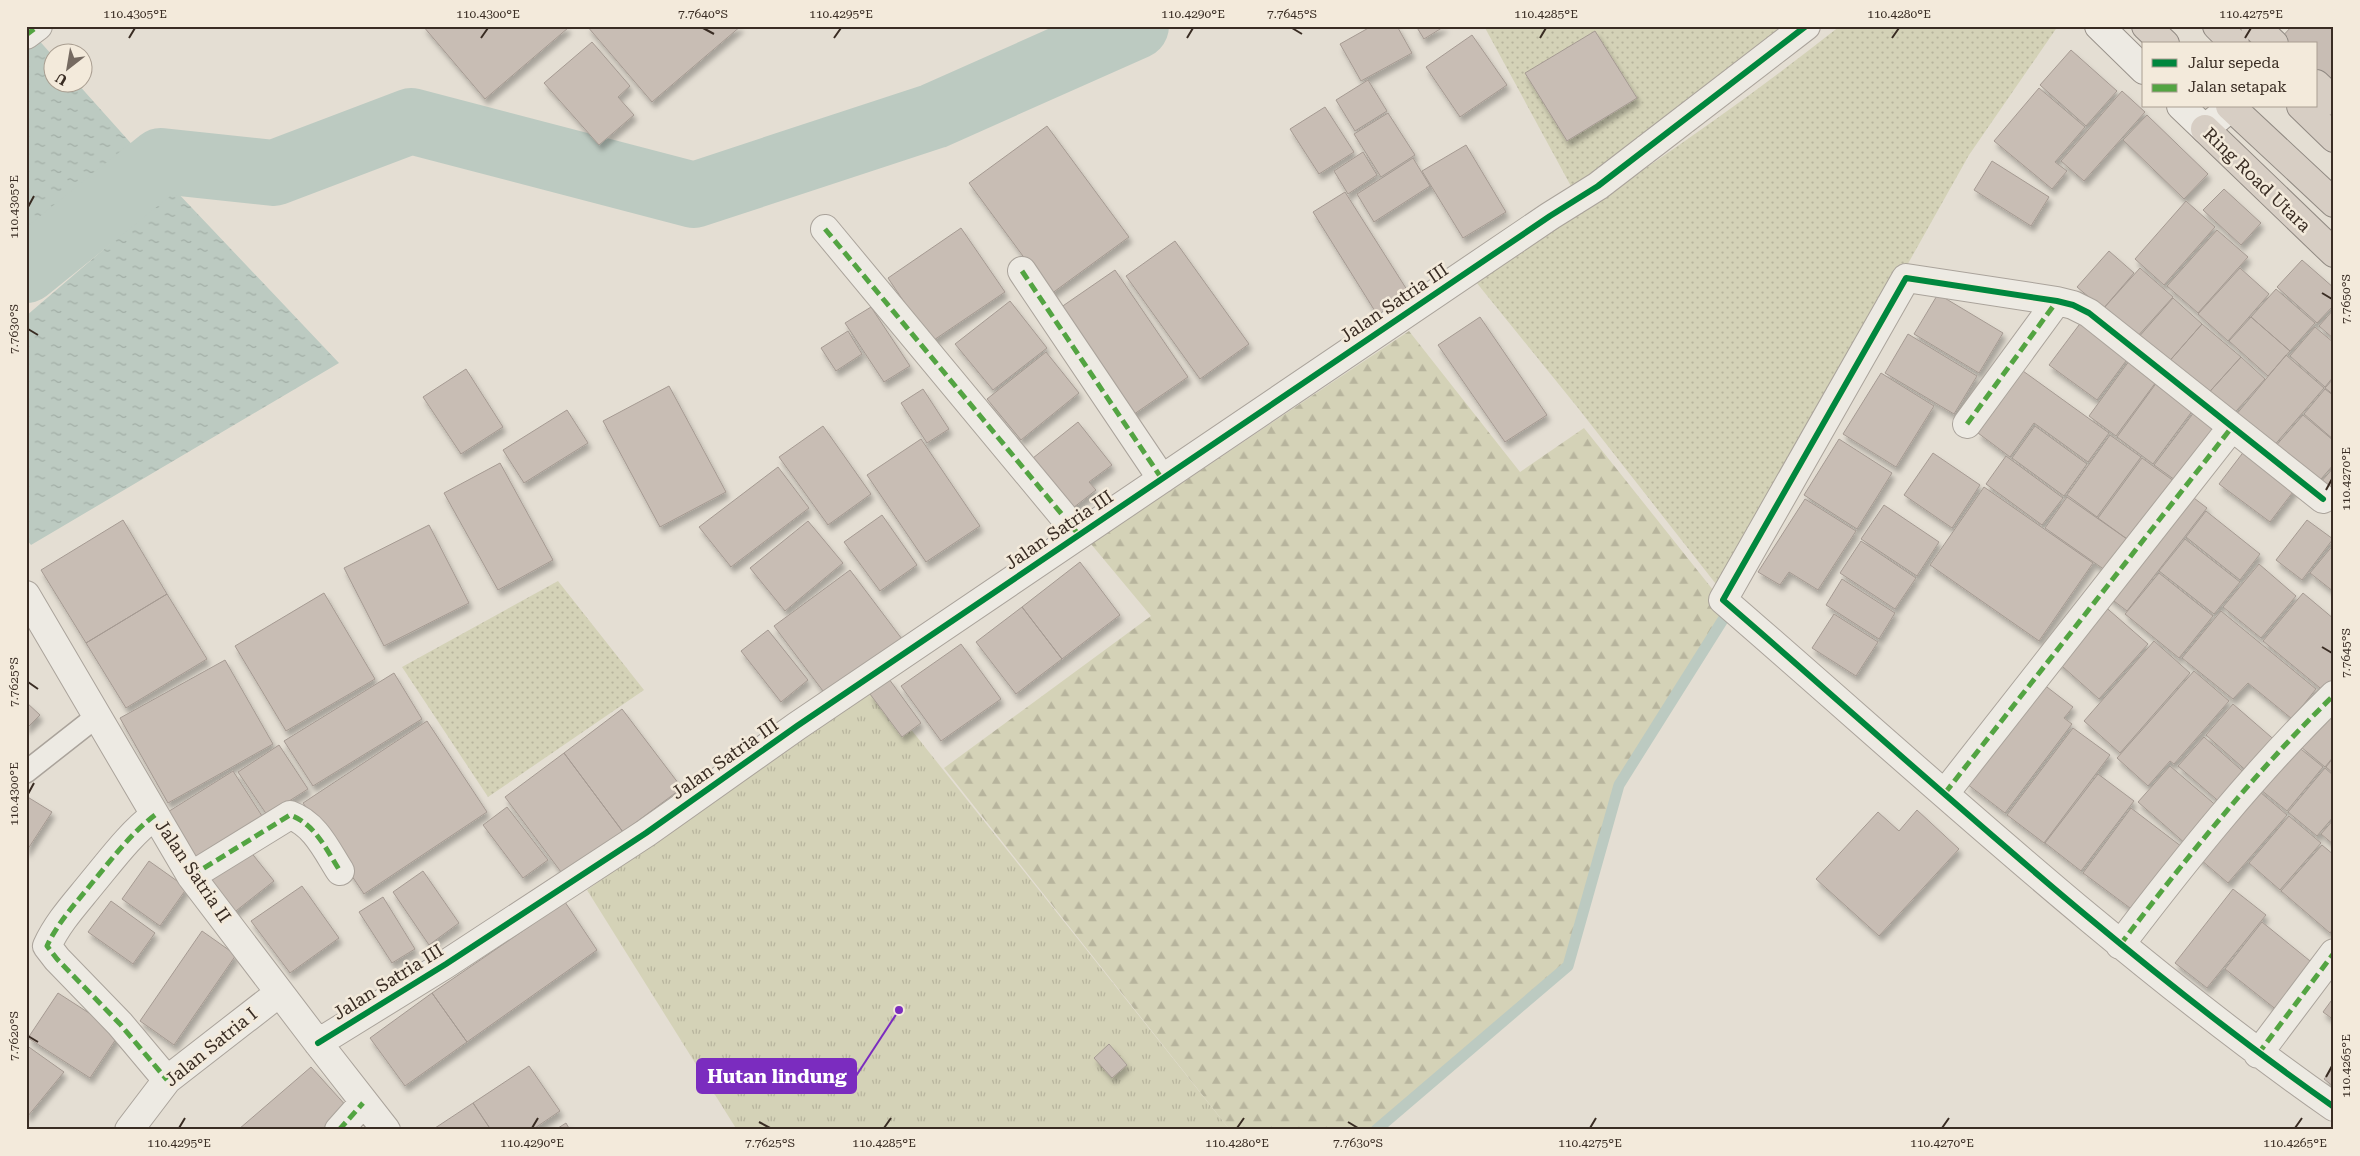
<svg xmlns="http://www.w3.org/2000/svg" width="2360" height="1156" font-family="'Roboto Serif',serif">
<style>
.grass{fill:url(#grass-dots)}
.forest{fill:url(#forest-firs)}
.park{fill:url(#park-tufts)}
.water{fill:url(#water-ripples)}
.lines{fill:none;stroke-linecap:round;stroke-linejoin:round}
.stream{stroke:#bccac1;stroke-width:11}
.river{stroke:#bccac1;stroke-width:66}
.building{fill:#c8bdb4;stroke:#a59a92;filter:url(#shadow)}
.lane-casing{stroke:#aaa39b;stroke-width:24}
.street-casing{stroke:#aaa39b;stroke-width:30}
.secondary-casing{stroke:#9a938b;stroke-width:30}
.highway-casing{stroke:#908982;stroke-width:30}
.lane{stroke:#edeae3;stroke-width:21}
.street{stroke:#edeae3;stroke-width:28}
.secondary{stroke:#edeae3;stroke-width:28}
.highway{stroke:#d7cec4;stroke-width:28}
.quiet{stroke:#53a442;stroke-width:5;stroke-dasharray:10 5;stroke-linecap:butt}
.cycleway-casing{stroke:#f3eadb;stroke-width:9}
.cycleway{stroke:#00873e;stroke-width:6}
.ticks{fill:none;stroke:#392c23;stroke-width:2}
.labels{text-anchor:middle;stroke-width:5;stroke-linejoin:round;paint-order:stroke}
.street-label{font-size:18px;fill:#392c23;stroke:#f3eadb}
.leader{fill:none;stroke:#7b2cbf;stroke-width:2}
.callout-dot{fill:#7b2cbf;stroke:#f3eadb;stroke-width:2}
.callout{fill:#7b2cbf;stroke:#7b2cbf;stroke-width:2}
.callout-label{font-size:19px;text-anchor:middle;font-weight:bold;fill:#fff}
.neatline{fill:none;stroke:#392c23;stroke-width:2}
.ticks-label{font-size:12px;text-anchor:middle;fill:#392c23}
</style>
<defs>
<pattern id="grass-dots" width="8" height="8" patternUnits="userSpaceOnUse" patternTransform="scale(1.25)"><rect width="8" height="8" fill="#d4d2b7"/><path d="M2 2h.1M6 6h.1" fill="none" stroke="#b7b49d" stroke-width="1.8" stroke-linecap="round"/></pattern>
<pattern id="forest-firs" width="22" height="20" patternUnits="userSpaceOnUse" patternTransform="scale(1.25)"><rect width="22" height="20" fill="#d4d2b7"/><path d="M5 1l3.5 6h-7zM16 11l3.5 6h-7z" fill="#b7b49d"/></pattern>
<pattern id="park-tufts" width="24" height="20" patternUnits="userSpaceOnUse" patternTransform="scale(1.25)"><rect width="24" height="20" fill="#d4d2b7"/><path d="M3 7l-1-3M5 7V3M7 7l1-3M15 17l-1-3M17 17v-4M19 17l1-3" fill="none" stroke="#b7b49d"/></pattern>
<pattern id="water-ripples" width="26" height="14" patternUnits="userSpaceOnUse" patternTransform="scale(1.25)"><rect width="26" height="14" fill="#bccac1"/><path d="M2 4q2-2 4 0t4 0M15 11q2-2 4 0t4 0" fill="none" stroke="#a2aea6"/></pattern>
<filter id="shadow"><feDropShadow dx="3" dy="5.5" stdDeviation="2.5" flood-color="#0004"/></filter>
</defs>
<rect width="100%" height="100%" fill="#e4ded3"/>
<!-- grass -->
<path class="grass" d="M1484,26H1791L1572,188Z
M1840,26H2058L1969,155L1723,593L1578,408L1476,282C1599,200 1724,118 1840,26Z
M558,581L644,690L488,797L402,667Z"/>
<!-- forest -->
<path class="forest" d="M1409,331L1520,472L1584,428L1729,610L1619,785L1568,966L1374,1130H1230L944,768L1151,616L1091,544Z"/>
<!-- park -->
<path class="park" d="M874,683L1230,1130H737L587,890Z"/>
<!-- water -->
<path class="water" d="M36,37L52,55V82L77,83L145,159L26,258V45Z
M174,189L339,363L31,545L26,539V316Z"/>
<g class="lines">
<!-- stream -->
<path class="stream" d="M1376,1130L1568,966L1619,785L1729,610"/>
<!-- river -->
<path class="river" d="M26,270L161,161L274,173L411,121L694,195L934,116L1136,26"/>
</g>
<!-- building -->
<path class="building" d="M423,26H566L568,28L485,99Z
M587,26H741L652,102Z
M1372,26H1397L1412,53L1361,81L1340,44Z
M1416,26H1445L1424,39Z
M2292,26H2334V78L2328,85L2316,74V44H2283L2279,40Z
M1595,31L1637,98L1567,141L1525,73Z
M1472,35L1507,85L1460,117L1426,67Z
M592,42L630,86L618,97L634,115L599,145L544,83Z
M2071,50L2117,91L2086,126L2040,85Z
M1368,80L1387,111L1355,131L1336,100Z
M2039,88L2085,127L2055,162L2067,171L2052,189L1994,141Z
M2122,91L2145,112L2084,181L2061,161Z
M1325,107L1354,152L1319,174L1290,129Z
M1388,113L1415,155L1381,177L1354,134Z
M2147,115L2208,174L2184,199L2123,140Z
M1047,126L1129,237L1051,294L969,183Z
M1466,145L1506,212L1463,238L1422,171Z
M1363,152L1377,175L1348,194L1334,171Z
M1413,158L1430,186L1374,222L1357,194Z
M1992,161L2049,197L2031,226L1974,190Z
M2224,189L2261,223L2241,245L2203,210Z
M1345,192L1416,304L1383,324L1313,212Z
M2186,201L2215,227L2164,285L2135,259Z
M961,228L1005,292L931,342L888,278Z
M2217,230L2248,257L2198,313L2167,286Z
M1175,241L1249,344L1200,379L1126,276Z
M2109,251L2134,273L2103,309L2077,287Z
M2302,260L2334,288V305L2317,323L2277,287Z
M2140,268L2173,297L2136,338L2103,309Z
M2240,268L2269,294L2228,341L2198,314Z
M1115,270L1188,377L1127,419L1054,312Z
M2276,289L2315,323L2290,351L2251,317Z
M1938,294L2003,333L1979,373L1914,334Z
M2173,298L2202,324L2166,365L2137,339Z
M1010,301L1047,348L993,390L955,344Z
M871,307L910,366L884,382L845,323Z
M2334,309V339L2319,326Z
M1480,317L1547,415L1505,442L1438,345Z
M2251,317L2290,351L2268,376L2229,341Z
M2082,321L2129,357L2097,400L2049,365Z
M2202,324L2241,357L2204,398L2166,365Z
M2315,327L2334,343V376L2325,387L2290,356Z
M848,331L862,354L836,371L821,348Z
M1908,334L1977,376L1954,414L1885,373Z
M1046,352L1079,393L1021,440L987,399Z
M2286,355L2324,388L2272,448L2235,416Z
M2132,357L2159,378L2116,436L2089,416Z
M2241,357L2265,379L2228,420L2204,398Z
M466,369L503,427L461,454L423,397Z
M2023,371L2109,433L2088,462L2034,423L2010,457L1978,433Z
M1881,373L1934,406L1896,467L1843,434Z
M2160,378L2196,406L2153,464L2117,437Z
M2334,378V395L2325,388Z
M669,386L726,492L660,527L603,421Z
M923,389L949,429L927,443L901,403Z
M2325,389L2334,396V440L2304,414Z
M2198,407L2225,427L2182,485L2154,465Z
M567,410L588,443L524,483L503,450Z
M2303,415L2334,441V464L2315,486L2273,449Z
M1078,422L1112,465L1089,482L1096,490L1073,508L1033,458Z
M823,426L871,494L828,525L779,457Z
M2035,426L2087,464L2064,496L2012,458Z
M2110,435L2141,457L2097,517L2067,495Z
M921,439L980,526L926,562L867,475Z
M1839,439L1892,473L1857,529L1804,495Z
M2245,450L2296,488L2270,522L2219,484Z
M1933,453L1980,485L1952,528L1904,495Z
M2006,456L2063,498L2042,525L1986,484Z
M2142,458L2178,484L2134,544L2098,518Z
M500,463L553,560L498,590L444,493Z
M778,467L809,508L731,567L699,527Z
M2334,467V496L2320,483Z
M1984,487L2093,563L2039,641L1930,565Z
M2186,492L2207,508L2127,611L2106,595Z
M2067,497L2134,544L2112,575L2045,528Z
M1805,499L1856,531L1818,590L1789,572L1780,585L1758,572Z
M1884,505L1939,542L1917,576L1861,539Z
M2206,511L2260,554L2240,580L2186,537Z
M882,515L917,565L880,591L844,542Z
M123,520L167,594L86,643L41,570Z
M2307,520L2333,539L2302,580L2276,560Z
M808,521L843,563L785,611L750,568Z
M429,525L469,603L384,646L344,568Z
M2185,539L2240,582L2214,614L2159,571Z
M1861,541L1916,578L1895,609L1840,573Z
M2334,544V592L2310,573Z
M1080,562L1120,615L1062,659L1022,607Z
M2259,564L2296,596L2261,638L2223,607Z
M850,570L902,639L826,695L774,626Z
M2159,573L2213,616L2179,658L2125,614Z
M1842,579L1895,613L1879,639L1826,605Z
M324,593L375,679L286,731L235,646Z
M2303,593L2334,619V694L2331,697L2263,641Z
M167,594L207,659L126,708L86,643Z
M2102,604L2148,644L2099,699L2054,659Z
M1022,607L1062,659L1016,694L976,642Z
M2221,611L2316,689L2292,719L2248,683L2233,699L2182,658Z
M1834,614L1878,642L1856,676L1812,648Z
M768,630L808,680L781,702L741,651Z
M2154,641L2190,673L2120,753L2084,721Z
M961,644L1001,699L941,741L901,686Z
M225,660L273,744L168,803L120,718Z
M2194,671L2229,701L2174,764L2170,761L2148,786L2117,758Z
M394,673L422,719L313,786L284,741Z
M889,679L921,723L902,737L870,694Z
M2043,684L2073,707L2064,718L2072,724L2005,813L1967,784Z
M26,702L40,715L26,729Z
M2233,704L2278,743L2250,774L2206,735Z
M2334,708V756L2325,767L2301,747Z
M622,709L682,788L623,832L564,753Z
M427,721L487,812L364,894L303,803Z
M2073,728L2110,755L2044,843L2007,815Z
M2204,737L2248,776L2223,805L2178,766Z
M2291,741L2323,767L2287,811L2255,785Z
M279,745L308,789L267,815L238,772Z
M564,753L623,832L564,876L505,797Z
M2334,757V774L2326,767Z
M2170,766L2219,808L2187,845L2138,802Z
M2325,768L2334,776V816L2317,836L2288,812Z
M233,771L264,819L193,863L163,815Z
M2098,774L2134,801L2081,871L2045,843Z
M2253,786L2287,815L2228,883L2194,854Z
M26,796L52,812L26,852Z
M507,807L548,860L523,878L483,825Z
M2131,808L2186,850L2138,914L2083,873Z
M1917,810L1959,849L1879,936L1816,879L1878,812L1899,831Z
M2289,816L2321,843L2280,890L2249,863Z
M2334,819V845L2321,834Z
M2322,845L2334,855V928L2330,933L2281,891Z
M246,846L274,881L227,918L199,884Z
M149,861L187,888L160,926L122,899Z
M423,871L459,923L429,945L393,892Z
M302,886L339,938L290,973L251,921Z
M2233,889L2266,915L2207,988L2175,963Z
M383,897L415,949L392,963L359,912Z
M111,901L155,933L133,964L88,932Z
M565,902L597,950L467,1042L432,993Z
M2262,922L2315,965L2278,1011L2225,969Z
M202,931L236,955L174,1045L140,1021Z
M58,993L120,1033L90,1078L28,1038Z
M432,993L467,1042L405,1086L370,1038Z
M2334,997V1020L2323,1012Z
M1109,1044L1127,1065L1112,1078L1094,1058Z
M26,1045L64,1072L28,1116L26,1114Z
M529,1066L560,1111L532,1130H491L473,1103Z
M311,1067L349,1109L325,1130L239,1129Z
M2334,1067V1087L2324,1079Z
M473,1103L491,1130H432Z
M566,1123L570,1130H555Z"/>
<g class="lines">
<defs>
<path id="lane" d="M26,772L96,717"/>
<path id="street" d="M26,35L38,26
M825,229L1079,535
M1022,271L1162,479
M1967,424L2057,301
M2323,499L2089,313L2073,305L2057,301L1906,278L1723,600C1923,773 2117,955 2334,1107
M26,595L191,876L318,1043L386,1130
M1945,793L2232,427
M155,815C130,834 112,859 92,883C76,903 58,922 47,946L57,959L120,1024L167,1080
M191,876L290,815C315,824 326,849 340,871
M2120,945C2187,857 2255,772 2334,695
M318,1043L446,964L646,833L797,726L1550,216L1598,186L1806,26
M2258,1054L2334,953
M129,1130L167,1080L279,993
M339,1130L363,1103"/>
<path id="secondary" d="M2099,26L2144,70
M2181,106L2205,129L2231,107"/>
<path id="highway" d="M2146,26L2165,44
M2217,26L2235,44
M2255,26L2274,44
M2316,84L2334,101
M2230,106L2334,203
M2301,106L2334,138
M2205,129L2334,253"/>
</defs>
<!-- lane casing -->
<use href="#lane" class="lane-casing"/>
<!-- street casing -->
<use href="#street" class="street-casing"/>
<!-- secondary casing -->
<use href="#secondary" class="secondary-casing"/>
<!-- highway casing -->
<use href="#highway" class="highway-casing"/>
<!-- lane -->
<use href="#lane" class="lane"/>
<!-- street -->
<use href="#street" class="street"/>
<!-- secondary -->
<use href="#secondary" class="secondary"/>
<!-- highway -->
<use href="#highway" class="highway"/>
<!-- quiet -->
<path class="quiet" d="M26,35L38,26
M825,229L1079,535
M1022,271L1162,479
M1967,424L2057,301
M1945,793L2232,427
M155,815C130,834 112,859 92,883C76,903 58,922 47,946L57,959L120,1024L167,1080
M191,876L290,815C315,824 326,849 340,871
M2120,945C2187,857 2255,772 2334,695
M2258,1054L2334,953
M339,1130L363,1103"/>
<defs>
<path id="cycleway" d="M2323,499L2089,313L2073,305L2057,301L1906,278L1723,600C1923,773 2117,955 2334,1107
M318,1043L446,964L646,833L797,726L1550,216L1598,186L1806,26"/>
</defs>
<!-- cycleway casing -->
<use href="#cycleway" class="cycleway-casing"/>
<!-- cycleway -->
<use href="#cycleway" class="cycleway"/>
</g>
<!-- ticks -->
<path class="ticks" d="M703,28L714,34M1292,28L1302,34M129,38L135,28M481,38L488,28M834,38L841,28M1187,38L1193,28M1540,38L1546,28M1892,38L1899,28M2245,38L2251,28M28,207L34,196M2322,293L2332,299M28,329L38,335M2326,490L2332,479M2322,647L2332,653M28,682L38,689M28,794L34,783M28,1036L38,1042M2326,1077L2332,1066M759,1122L770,1128M1348,1122L1358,1128M179,1128L185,1118M532,1128L538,1118M884,1128L891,1118M1237,1128L1244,1118M1590,1128L1596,1118M1942,1128L1949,1118M2295,1128L2302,1118"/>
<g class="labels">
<!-- street labels -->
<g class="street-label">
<text transform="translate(2257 180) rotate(44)" y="6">Ring Road Utara</text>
<text transform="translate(1394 303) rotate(-34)" y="6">Jalan Satria III</text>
<text transform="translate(1059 530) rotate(-34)" y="6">Jalan Satria III</text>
<text transform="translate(725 759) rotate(-35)" y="6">Jalan Satria III</text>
<text transform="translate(193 871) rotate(56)" y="6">Jalan Satria II</text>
<text transform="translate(388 982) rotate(-32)" y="6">Jalan Satria III</text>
<text transform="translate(211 1047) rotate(-39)" y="6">Jalan Satria I</text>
</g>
</g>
<!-- callouts -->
<path class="leader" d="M899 1010L856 1076"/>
<circle class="callout-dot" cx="899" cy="1010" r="5"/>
<rect class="callout" x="697" y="1059" width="159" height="34" rx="5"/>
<g class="callout-label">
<text x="777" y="1083">Hutan lindung</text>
</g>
<!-- border -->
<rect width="2360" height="1156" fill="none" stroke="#f3eadb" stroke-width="55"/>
<!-- legend -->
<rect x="2142" y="42" width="175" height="65" fill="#f3eadb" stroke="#a99e91"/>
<rect x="2152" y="59" width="25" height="8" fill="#00873e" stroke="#a99e91"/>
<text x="2188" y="68" font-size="15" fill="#392c23">Jalur sepeda</text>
<rect x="2152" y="84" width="25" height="8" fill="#53a442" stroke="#a99e91"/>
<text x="2188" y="92" font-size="15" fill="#392c23">Jalan setapak</text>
<!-- north arrow -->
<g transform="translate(68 68) rotate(211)"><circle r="24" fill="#f3eadb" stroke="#a99e91"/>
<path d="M0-4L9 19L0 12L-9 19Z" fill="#756a61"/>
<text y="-8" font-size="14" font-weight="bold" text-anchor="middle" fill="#392c23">U</text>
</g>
<rect x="28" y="28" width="2304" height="1100" class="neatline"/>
<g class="ticks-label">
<text x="135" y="18">110.4305°E</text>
<text x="488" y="18">110.4300°E</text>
<text x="703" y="18">7.7640°S</text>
<text x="841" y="18">110.4295°E</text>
<text x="1193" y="18">110.4290°E</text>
<text x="1292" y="18">7.7645°S</text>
<text x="1546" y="18">110.4285°E</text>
<text x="1899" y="18">110.4280°E</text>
<text x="2251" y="18">110.4275°E</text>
<text transform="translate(14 207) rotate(-90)" y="4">110.4305°E</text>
<text transform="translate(2346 299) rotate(-90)" y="4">7.7650°S</text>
<text transform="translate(14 329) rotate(-90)" y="4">7.7630°S</text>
<text transform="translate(2346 479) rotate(-90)" y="4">110.4270°E</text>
<text transform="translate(2346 653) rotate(-90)" y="4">7.7645°S</text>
<text transform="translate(14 682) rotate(-90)" y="4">7.7625°S</text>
<text transform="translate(14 794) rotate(-90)" y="4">110.4300°E</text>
<text transform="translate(14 1036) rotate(-90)" y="4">7.7620°S</text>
<text transform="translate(2346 1066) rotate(-90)" y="4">110.4265°E</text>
<text x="179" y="1147">110.4295°E</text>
<text x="532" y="1147">110.4290°E</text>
<text x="770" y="1147">7.7625°S</text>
<text x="884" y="1147">110.4285°E</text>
<text x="1237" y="1147">110.4280°E</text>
<text x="1358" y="1147">7.7630°S</text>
<text x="1590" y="1147">110.4275°E</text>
<text x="1942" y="1147">110.4270°E</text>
<text x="2295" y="1147">110.4265°E</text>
</g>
</svg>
